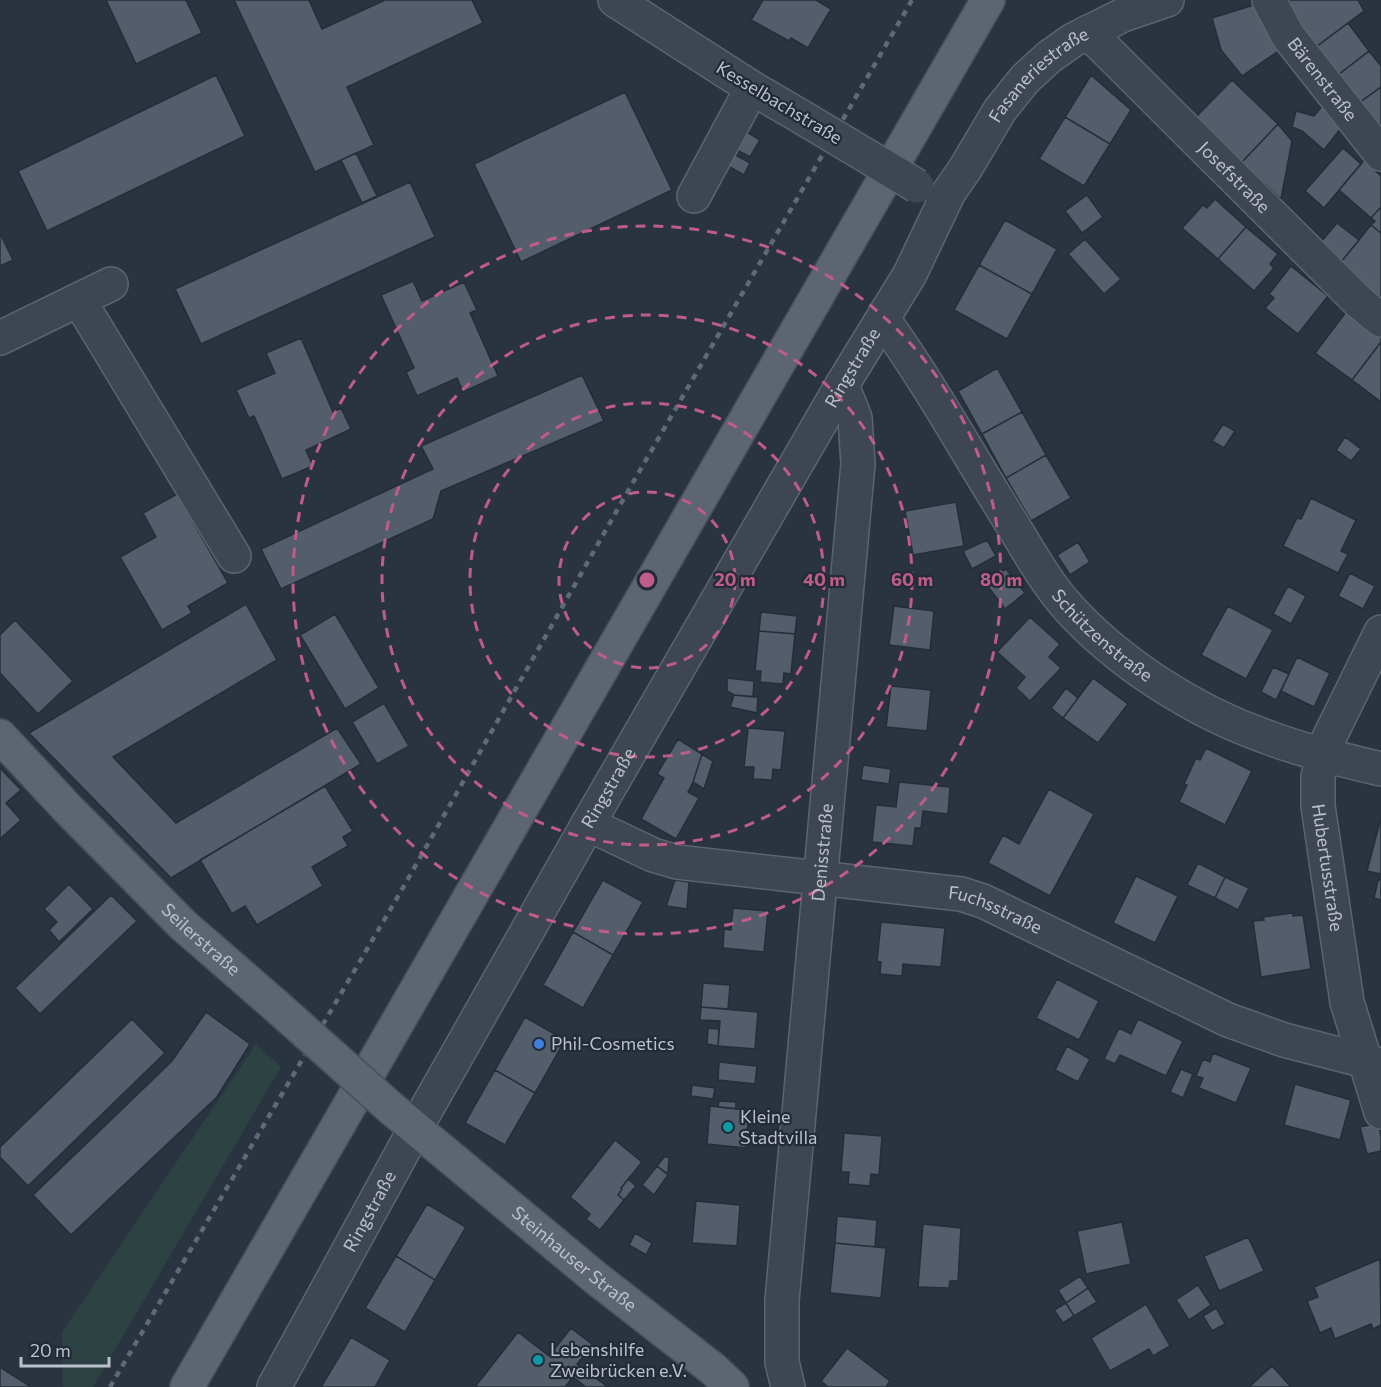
<svg xmlns="http://www.w3.org/2000/svg" width="1381" height="1387" font-family="Commissioner,sans-serif">
<style>
.green{fill:#2d4243}
.building{fill:#535d6b;stroke:#242d38;stroke-width:1.5}
.lines{fill:none;stroke-linecap:round;stroke-linejoin:round}
.minor-casing{stroke:#5c646e;stroke-width:36}
.major-casing{stroke:#484f5a;stroke-width:36}
.minor{stroke:#3e4651;stroke-width:33}
.major{stroke:#5c6571;stroke-width:33}
.rail{stroke:#606a77;stroke-width:4.5;stroke-dasharray:6 6;stroke-linecap:butt}
.minor-bridge-casing{stroke:#5c646e;stroke-width:36;stroke-linecap:butt}
.major-bridge-casing{stroke:#484f5a;stroke-width:36;stroke-linecap:butt}
.minor-bridge{stroke:#3e4651;stroke-width:33}
.major-bridge{stroke:#5c6571;stroke-width:33}
.ring{fill:none;stroke:#bf5c88;stroke-width:3;stroke-dasharray:10 8}
.shop-dot{fill:#3f7fe0;stroke:#222b36;stroke-width:2}
.culture-dot{fill:#0f9aa8;stroke:#222b36;stroke-width:2}
.labels{text-anchor:middle;stroke-width:4.5;stroke-linejoin:round;paint-order:stroke}
.street-label{font-size:18px;fill:#bbc1cb;stroke:#222b36}
.poi-label{font-size:18px;fill:#bbc1cb;stroke:#222b36;text-anchor:start}
.centre{fill:#bf5c88;stroke:#222b36;stroke-width:3}
.ring-label{font-size:18px;text-anchor:middle;font-weight:bold;fill:#bf5c88;stroke:#222b36;stroke-width:4.5;stroke-linejoin:round;paint-order:stroke}
</style>
<rect width="100%" height="100%" fill="#2a3441"/>
<!-- green -->
<path class="green" d="M256,1044L281,1067L93,1387H63L62,1332Z"/>
<!-- building -->
<path class="building" d="M106,0H186L202,33L136,64Z
M234,0H309L322,29L385,0H472L483,23L347,87L374,145L315,172Z
M763,0H816L831,9L808,48L791,38L789,41L751,20Z
M1289,0H1358L1364,11L1316,47L1294,17Z
M1257,4L1280,50L1242,76L1221,50L1212,18Z
M1348,23L1369,51L1338,75L1316,47Z
M1369,51L1381,66V87L1359,103L1338,75Z
M216,75L245,136L47,231L18,171Z
M1091,75L1131,110L1110,144L1065,117Z
M1232,80L1278,124L1242,162L1196,117Z
M1381,87V131L1359,103Z
M625,92L672,190L521,262L474,164Z
M1322,106L1344,124L1324,150L1302,131L1292,127L1296,111L1314,116Z
M1065,117L1110,144L1084,186L1039,159Z
M1278,124L1292,141L1281,199L1242,162Z
M747,132L760,140L750,157L737,150Z
M1343,148L1361,164L1324,208L1305,191Z
M356,153L377,196L362,203L341,160Z
M734,154L750,163L744,175L728,166Z
M1364,160L1381,176V207L1371,218L1339,190Z
M410,182L435,237L201,344L175,289Z
M1087,195L1103,217L1082,233L1065,211Z
M1215,199L1246,227L1218,259L1182,228L1203,205L1207,208Z
M1381,207V233L1371,225L1375,221L1371,218Z
M1005,220L1057,249L1032,294L979,265Z
M1337,223L1359,240L1337,267L1315,249Z
M1371,225L1381,233V303L1337,267Z
M1246,227L1278,254L1270,264L1274,268L1254,291L1218,259Z
M0,233L13,260L0,266Z
M1085,239L1121,279L1104,294L1068,254Z
M979,265L1032,294L1007,339L954,310Z
M1291,266L1328,296L1298,334L1265,308L1274,298L1269,294Z
M413,281L422,301L464,282L477,310L470,313L498,376L463,392L457,378L417,396L406,372L414,368L381,295Z
M1346,312L1381,338V342L1352,380L1315,353Z
M301,338L333,412L341,408L351,429L306,450L313,466L282,479L254,416L249,418L236,390L275,373L266,353Z
M1381,342V402L1352,380Z
M997,368L1022,412L982,434L958,391Z
M582,375L604,421L441,491L433,519L281,589L261,549L433,469L421,446Z
M1022,412L1046,455L1006,478L982,434Z
M1223,424L1235,431L1224,448L1212,441Z
M1345,437L1361,449L1351,461L1336,450Z
M1046,455L1071,498L1031,521L1006,478Z
M177,494L228,583L188,606L192,613L162,630L120,557L156,537L143,513Z
M1311,498L1356,520L1341,551L1348,554L1338,573L1283,546L1297,518L1301,519Z
M956,502L964,546L913,555L905,511Z
M987,540L996,556L972,569L963,551Z
M1078,542L1090,562L1070,575L1057,555Z
M1006,569L1025,593L1005,609L986,584Z
M1350,573L1375,586L1363,609L1338,596Z
M1288,586L1306,596L1291,624L1273,614Z
M246,604L277,660L113,757L176,823L337,728L361,764L171,878L29,733Z
M894,606L934,611L930,650L889,645Z
M1228,606L1273,630L1246,679L1201,655Z
M761,612L797,616L795,634L759,631Z
M335,614L379,688L345,709L300,635Z
M1030,617L1060,644L1049,657L1061,668L1030,701L1016,688L1025,677L997,652Z
M15,620L73,681L38,714L0,673V635Z
M759,631L795,634L791,674L784,673L783,684L760,682L761,671H755Z
M1297,657L1330,673L1314,707L1281,691Z
M1273,667L1289,674L1276,700L1261,692Z
M727,678L754,681L753,697L734,695L727,691Z
M1093,678L1128,704L1098,743L1063,718Z
M891,686L931,690L927,731L886,727Z
M1066,688L1078,698L1063,718L1051,708Z
M734,695L758,697L757,713L730,707Z
M384,703L409,746L377,764L352,722Z
M748,728L785,731L781,770L773,769L772,780L753,779L754,767H744Z
M678,739L702,754L693,782L688,792L699,798L676,839L641,819L664,778L657,774Z
M1206,748L1252,771L1225,825L1179,802L1187,785L1184,784L1196,758L1200,760Z
M702,754L713,761L704,789L693,782Z
M863,765L891,769L889,784L861,780Z
M0,768L21,790L6,803L21,820L0,839Z
M899,782L950,787L948,814L923,811L921,828H915L913,846L872,842L876,805L896,807Z
M325,786L353,831L343,837L348,846L312,867L323,886L257,925L245,906L232,914L200,860Z
M1049,789L1094,814L1050,896L988,863L1003,835L1019,844Z
M1381,818V874L1367,871Z
M1198,863L1225,877L1215,898L1187,885Z
M1136,876L1178,896L1155,943L1113,923Z
M1225,877L1249,888L1238,910L1215,898Z
M603,880L643,902L613,955L573,932Z
M675,880L689,882L687,909L666,906Z
M1378,880H1381V900L1374,898Z
M69,884L93,909L59,942L49,930L57,922L44,909Z
M111,895L137,921L40,1014L15,988Z
M733,908L768,911L764,952L723,948L724,929L731,930Z
M1293,913V916L1303,915L1311,969L1261,977L1253,921L1264,920L1263,917Z
M881,922L945,928L941,967L903,964L902,976L880,974L881,962L877,961Z
M573,932L613,955L583,1008L543,985Z
M1057,979L1099,1001L1079,1040L1036,1018Z
M703,983L730,985L728,1009L701,1007Z
M701,1007L758,1012L755,1049L718,1046L720,1021L700,1020Z
M206,1012L250,1044L217,1097L71,1235L33,1195L172,1061Z
M525,1017L565,1040L535,1093L495,1070Z
M132,1019L165,1053L28,1186L0,1157V1147Z
M1138,1019L1183,1041L1166,1076L1120,1055L1115,1064L1104,1059L1119,1028L1131,1034Z
M708,1028L719,1029L718,1046L707,1044Z
M1067,1046L1090,1059L1078,1082L1055,1070Z
M1213,1053L1251,1068L1236,1103L1199,1088L1203,1078L1196,1076L1203,1059L1210,1062Z
M719,1062L757,1066L755,1084L718,1080Z
M1181,1069L1193,1074L1183,1098L1170,1092Z
M495,1070L535,1093L505,1145L465,1123Z
M1295,1084L1351,1100L1340,1140L1284,1125Z
M692,1085L715,1088L713,1099L691,1096Z
M719,1101L736,1102V1109L718,1107Z
M710,1106L749,1110L746,1148L707,1144Z
M1378,1123L1381,1136V1151L1367,1154L1360,1127Z
M844,1133L882,1136L879,1175L871,1174L870,1186L848,1184L849,1172H841Z
M615,1140L642,1162L621,1188L622,1189L618,1195L624,1200L600,1230L586,1219L590,1214L570,1197Z
M664,1157H669L668,1174L657,1166Z
M657,1166L668,1175L654,1195L642,1185Z
M628,1179L636,1186L624,1200L618,1195L622,1189L621,1188Z
M696,1201L740,1205L737,1246L692,1243Z
M427,1204L466,1227L435,1280L396,1256Z
M837,1216L877,1220L875,1247L835,1243Z
M1122,1222L1131,1264L1086,1274L1077,1231Z
M923,1224L961,1228L958,1281H950L949,1288L918,1287Z
M635,1233L652,1243L646,1255L629,1245Z
M1248,1237L1264,1271L1219,1291L1204,1256Z
M835,1243L886,1248L881,1298L830,1293Z
M396,1256L435,1280L405,1332L365,1308Z
M1380,1259L1381,1325L1373,1329L1371,1324L1335,1339L1331,1328L1320,1333L1307,1301L1318,1297L1314,1287Z
M1080,1276L1088,1288L1066,1303L1058,1290Z
M1198,1285L1211,1305L1189,1320L1176,1300Z
M1088,1288L1097,1302L1074,1316L1066,1303Z
M1066,1303L1074,1316L1063,1323L1054,1310Z
M1146,1304L1170,1346L1153,1356L1149,1349L1110,1371L1091,1338Z
M1216,1308L1225,1324L1212,1331L1203,1316Z
M571,1328L593,1345L577,1364L608,1387H586L573,1377L565,1387H475L518,1332L549,1356Z
M351,1337L390,1360L375,1387H321Z
M847,1348L890,1381L886,1387H828L821,1381Z
M1272,1366L1291,1387H1249Z
M0,1367L31,1387H0Z"/>
<g class="lines">
<defs>
<g id="minor">
<path d="M615,0L752,88L800,116"/>
<path id="s1" d="M1269,0L1288,36L1381,154"/>
<path id="s2" d="M1088,32L1359,302L1381,320"/>
<path d="M694,196L752,88"/>
<path d="M79,300L234,556"/>
<path id="s3" d="M883,319C929,383 967,452 1009,519C1027,548 1044,580 1067,606C1118,663 1195,712 1267,737C1304,751 1343,760 1381,769"/>
<path d="M0,338L111,284"/>
<path id="s4" d="M1381,632L1328,740L1318,776V806L1347,1002L1381,1112"/>
<path id="s5" d="M588,824L653,855L677,862L961,894L983,901L1228,1020L1284,1040L1381,1065"/>
<path id="s6" d="M274,1387L415,1129L588,824L842,385L910,274L949,192L965,169L1000,110L1025,79L1049,57L1073,40L1123,15L1167,0"/>
<path id="s7" d="M788,1387L782,1362V1300L858,464L855,418L842,385"/>
</g>
<g id="major">
<path id="s8" d="M0,736L68,809L183,925L274,1004"/>
<path id="s9" d="M392,1109L597,1279L713,1369L732,1387"/>
<path d="M187,1387L988,0"/>
</g>
</defs>
<!-- minor casing -->
<use href="#minor" class="minor-casing"/>
<!-- major casing -->
<use href="#major" class="major-casing"/>
<!-- minor -->
<use href="#minor" class="minor"/>
<!-- major -->
<use href="#major" class="major"/>
<!-- rail -->
<path class="rail" d="M110,1387L400,893L624,498L912,0"/>
<defs>
<path id="minor-bridge" d="M800,116L917,186"/>
<path id="major-bridge" d="M274,1004L392,1109"/>
</defs>
<!-- minor-bridge casing -->
<use href="#minor-bridge" class="minor-bridge-casing"/>
<!-- major-bridge casing -->
<use href="#major-bridge" class="major-bridge-casing"/>
<!-- minor-bridge -->
<use href="#minor-bridge" class="minor-bridge"/>
<!-- major-bridge -->
<use href="#major-bridge" class="major-bridge"/>
</g>
<!-- distance rings -->
<g class="ring">
<circle cx="647" cy="580" r="88"/>
<circle cx="647" cy="580" r="177"/>
<circle cx="647" cy="580" r="265"/>
<circle cx="647" cy="580" r="354"/>
</g>
<!-- markers -->
<circle class="shop-dot" cx="539" cy="1044" r="6"/>
<g class="culture-dot">
<circle cx="728" cy="1127" r="6"/>
<circle cx="538" cy="1360" r="6"/>
</g>
<g class="labels">
<!-- street labels -->
<g class="street-label">
<text dy="6" stroke="none"><textPath href="#s6" startOffset="1522">Fasaneriestraße</textPath></text>
<text dy="6" stroke="none"><textPath href="#s1" startOffset="96">Bärenstraße</textPath></text>
<text transform="translate(779 103) rotate(31)" y="6">Kesselbachstraße</text>
<text dy="6" stroke="none"><textPath href="#s2" startOffset="206">Josefstraße</textPath></text>
<text dy="6" stroke="none"><textPath href="#s6" startOffset="1172">Ringstraße</textPath></text>
<text dy="6" stroke="none"><textPath href="#s3" startOffset="387">Schützenstraße</textPath></text>
<text dy="6" stroke="none"><textPath href="#s6" startOffset="686">Ringstraße</textPath></text>
<text dy="6" stroke="none"><textPath href="#s7" startOffset="537">Denisstraße</textPath></text>
<text dy="6" stroke="none"><textPath href="#s4" startOffset="250">Hubertusstraße</textPath></text>
<text dy="6" stroke="none"><textPath href="#s5" startOffset="420">Fuchsstraße</textPath></text>
<text dy="6" stroke="none"><textPath href="#s8" startOffset="286">Seilerstraße</textPath></text>
<text dy="6" stroke="none"><textPath href="#s6" startOffset="200">Ringstraße</textPath></text>
<text dy="6" stroke="none"><textPath href="#s9" startOffset="236">Steinhauser Straße</textPath></text>
</g>
<!-- poi labels -->
<g class="poi-label">
<text x="551" y="1050">Phil-Cosmetics</text>
<text x="740" y="1123">Kleine<tspan x="740" dy="21">Stadtvilla</tspan></text>
<text x="550" y="1356">Lebenshilfe<tspan x="550" dy="21">Zweibrücken e.V.</tspan></text>
</g>
</g>
<circle cx="647" cy="580" r="9" class="centre"/>
<g class="ring-label">
<text x="735" y="586">20 m</text>
<text x="824" y="586">40 m</text>
<text x="912" y="586">60 m</text>
<text x="1001" y="586">80 m</text>
</g>
<!-- scale -->
<path d="M21 1357v9h88v-9" fill="none" stroke="#bbc1cb" stroke-width="3"/>
<text x="30" y="1357" font-size="18" fill="#bbc1cb" stroke="#222b36" stroke-width="4.5" paint-order="stroke">20 m</text>
</svg>
